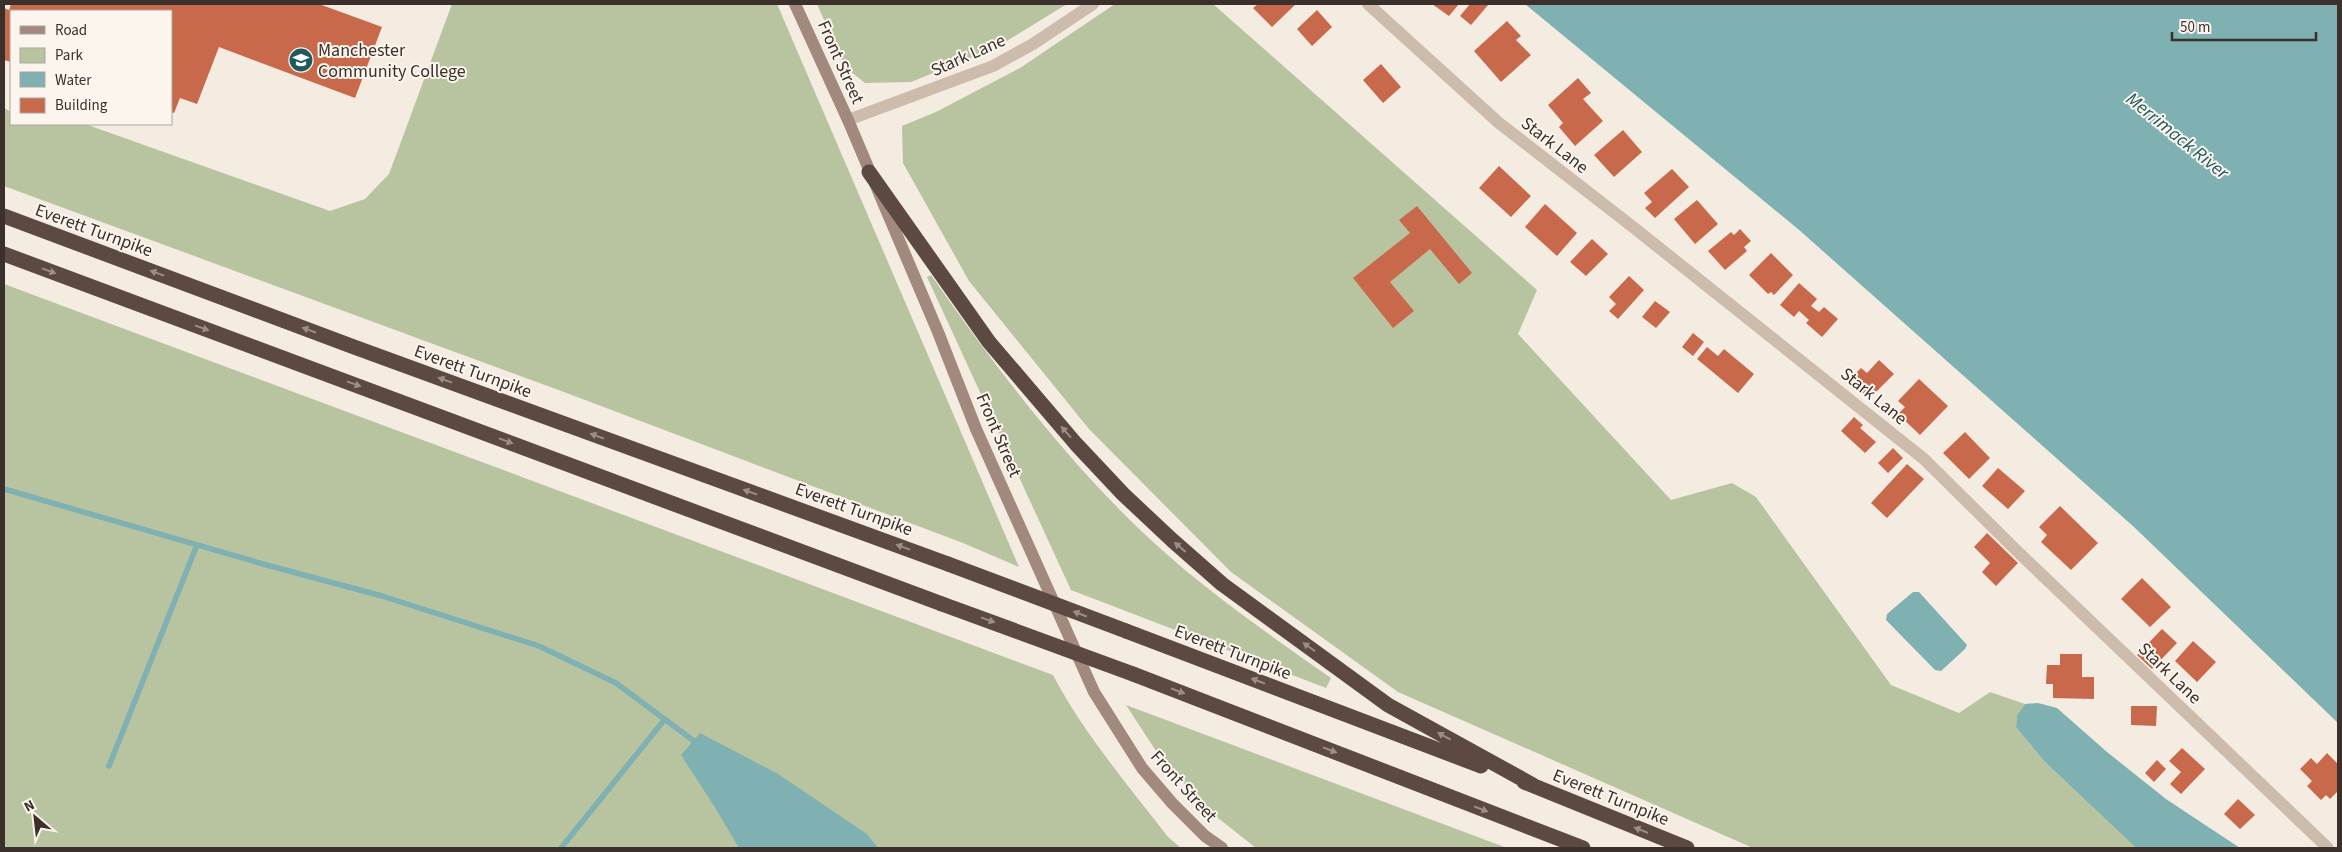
<svg xmlns="http://www.w3.org/2000/svg" width="2342" height="852" font-family="'Source Sans 3',sans-serif">
<style>
.green{fill:#b8c4a0}
.water{fill:#7fb0b2}
.lines{fill:none;stroke-linecap:round;stroke-linejoin:round}
.stream{stroke:#7fb0b2;stroke-width:5.5}
.building{fill:#c8694b}
.minor{stroke:#cdbbac;stroke-width:12}
.secondary{stroke:#a18a7d;stroke-width:12}
.motorway{stroke:#5c4a42;stroke-width:15}
.motorway-bridge{stroke:#5c4a42;stroke-width:15}
.oneway{fill:#9c8e87}
.labels{text-anchor:middle;stroke-width:4;stroke-linejoin:round;paint-order:stroke}
.poi-label{font-size:18px;fill:#3b302b;stroke:#fbf5ee;text-anchor:start}
.street-label{font-size:18px;fill:#3b302b;stroke:#fbf5ee}
.water-label{font-size:19px;font-style:italic;fill:#1f5a5e;stroke:#fbf5ee}
</style>
<rect width="100%" height="100%" fill="#f4ebe1"/>
<!-- green -->
<path class="green" d="M452,4H777L1019,567L963,543L564,392L4,186V108L11,112V124H85L330,211L365,199L389,174Z
M817,4H1067L997,47L911,82L865,83L845,67Z
M1115,4H1213L1537,290L1518,334L1671,500L1732,483L1756,497L1891,685L1959,713L1990,692L2025,704L2017,715L2016,727L2044,761L2136,848H1753L1398,692L1231,572L1089,429L969,281L903,163L902,126L936,112L1020,68Z
M931,275C993,364 1059,451 1137,527C1196,584 1264,631 1331,678L1326,688L1071,590L927,277Z
M4,284L1053,675C1084,734 1128,785 1168,837L1181,848H4Z
M1126,705L1507,848H1256L1208,810L1160,757Z"/>
<!-- water -->
<path class="water" d="M1525,4H2338V723L2134,527L1798,229Z
M1913,592H1919L1967,645L1965,649L1941,671L1935,670L1886,620L1887,614Z
M2038,703L2057,708L2107,752L2166,799L2240,848H2136L2044,761L2016,727L2017,715L2025,704Z
M700,733L778,774L867,834L878,848H739L716,809L681,755Z"/>
<g class="lines">
<!-- stream -->
<path class="stream" d="M4,489L263,564L382,596L539,646L616,683L698,744
M109,766L197,545
M561,848L665,719"/>
</g>
<!-- building -->
<path class="building" d="M11,4H319L382,27L355,98L219,47L197,104L180,98L174,113L171,112V11H11V62L4,60V8L9,10Z
M1258,4H1296L1272,27L1253,8Z
M1432,4H1459L1449,16Z
M1470,4H1489L1471,25L1460,16Z
M1317,10L1332,27L1312,46L1297,29Z
M1507,21L1521,36L1516,40L1531,55L1501,82L1474,51Z
M1381,64L1401,87L1383,103L1363,80Z
M1578,78L1591,93L1583,99L1603,121L1575,146L1559,127L1563,123L1548,105Z
M1623,130L1642,152L1614,177L1594,155Z
M1499,166L1531,196L1511,217L1479,188Z
M1672,169L1689,187L1655,218L1645,208L1652,202L1644,193Z
M1697,200L1718,224L1695,244L1674,219Z
M1545,204L1577,233L1557,256L1525,227Z
M1417,206L1472,273L1459,284L1430,249L1390,282L1414,311L1393,328L1353,278L1410,233L1399,220Z
M1740,229L1751,241L1744,247L1747,251L1725,270L1708,251L1731,232L1734,235Z
M1592,239L1608,254L1586,276L1570,262Z
M1771,253L1793,275L1774,295L1771,292L1768,294L1749,275Z
M1629,276L1644,290L1618,319L1609,311L1616,304L1609,297Z
M1799,283L1817,299L1811,306L1819,312L1824,307L1838,319L1822,337L1806,323L1809,320L1799,311L1794,317L1780,305Z
M1655,301L1670,312L1656,328L1642,317Z
M1693,333L1704,342L1693,356L1682,347Z
M1707,347L1718,356L1724,349L1754,374L1738,393L1697,359Z
M1879,360L1894,374L1869,399L1849,380L1861,368L1867,373Z
M1919,379L1948,406L1920,435L1898,414L1905,407L1898,401Z
M1854,417L1863,425L1860,428L1876,442L1865,453L1841,431Z
M1965,432L1990,458L1969,479L1943,453Z
M1893,448L1903,458L1888,473L1878,463Z
M1907,464L1924,479L1887,518L1871,503Z
M1998,468L2025,491L2008,509L1982,486Z
M2060,506L2098,543L2071,570L2041,542L2047,535L2039,527Z
M1987,533L2018,563L1996,586L1982,572L1990,563L1974,547Z
M2142,578L2171,607L2150,627L2121,599Z
M2162,629L2177,643L2152,669L2137,655Z
M2193,641L2216,662L2197,682L2175,661Z
M2060,654H2082V677H2094V699L2053,698V684H2046L2047,665H2060Z
M2131,706H2157L2156,726L2131,725Z
M2182,748L2205,769L2181,794L2170,784L2181,772L2169,761Z
M2327,753L2338,764V791L2330,799L2326,795L2321,800L2307,786L2312,781L2300,769L2311,758L2317,764Z
M2157,760L2166,769L2154,782L2145,773Z
M2238,799L2255,815L2240,829L2224,814Z"/>
<g class="lines">
<!-- minor -->
<path class="minor" d="M1368,4L1499,123L1633,227L1924,459L2019,553L2328,848
M848,120L993,66L1033,44L1093,4"/>
<!-- secondary -->
<path class="secondary" d="M795,4L848,120L938,332L976,429L1094,692L1142,768L1172,803L1205,836L1222,848"/>
<!-- motorway -->
<path class="motorway" d="M869,172L989,342L1076,444L1123,494L1172,540L1222,584L1388,705L1533,785
M4,216L354,347L948,564
M4,254L942,604
M1126,631L1481,766
M1133,674L1583,848
M1524,782L1687,848"/>
<!-- motorway-bridge -->
<path class="motorway-bridge" d="M948,564L1126,631
M942,604L1133,674"/>
</g>
<!-- one-way arrows -->
<defs><path id="oneway-solid" d="M-6-.8H1V-3.2L6.5 0L1 3.2V.8H-6Z" transform="scale(1.25)"/></defs>
<g class="oneway">
<use href="#oneway-solid" transform="translate(49 271) rotate(20)"/>
<use href="#oneway-solid" transform="translate(157 273) rotate(-160)"/>
<use href="#oneway-solid" transform="translate(202 328) rotate(20)"/>
<use href="#oneway-solid" transform="translate(309 330) rotate(-160)"/>
<use href="#oneway-solid" transform="translate(445 380) rotate(-160)"/>
<use href="#oneway-solid" transform="translate(354 384) rotate(20)"/>
<use href="#oneway-solid" transform="translate(1066 432) rotate(-131)"/>
<use href="#oneway-solid" transform="translate(597 436) rotate(-160)"/>
<use href="#oneway-solid" transform="translate(506 441) rotate(20)"/>
<use href="#oneway-solid" transform="translate(750 492) rotate(-160)"/>
<use href="#oneway-solid" transform="translate(903 547) rotate(-160)"/>
<use href="#oneway-solid" transform="translate(1180 547) rotate(-139)"/>
<use href="#oneway-solid" transform="translate(1080 614) rotate(-159)"/>
<use href="#oneway-solid" transform="translate(988 620) rotate(20)"/>
<use href="#oneway-solid" transform="translate(1309 647) rotate(-145)"/>
<use href="#oneway-solid" transform="translate(1258 681) rotate(-159)"/>
<use href="#oneway-solid" transform="translate(1178 691) rotate(21)"/>
<use href="#oneway-solid" transform="translate(1444 736) rotate(-151)"/>
<use href="#oneway-solid" transform="translate(1330 750) rotate(21)"/>
<use href="#oneway-solid" transform="translate(1481 809) rotate(21)"/>
<use href="#oneway-solid" transform="translate(1641 830) rotate(-158)"/>
</g>
<!-- icons -->
<defs>
<symbol id="university-disc" viewBox="-11 -11 22 22"><circle r="9.5" fill="#1f5a5e" stroke="#fbf5ee"/><path d="M0-5L7-2L0 1L-7-2ZM-4 1L0 2.5L4 1V4Q0 6-4 4Z" fill="#fff"/></symbol>
</defs>
<g fill-rule="evenodd">
<use href="#university-disc" x="287" y="46" width="28" height="28"/>
</g>
<g class="labels">
<!-- poi labels -->
<g class="poi-label">
<text x="318" y="56">Manchester<tspan x="318" dy="21">Community College</tspan></text>
</g>
<!-- street labels -->
<g class="street-label">
<text transform="translate(968 55) rotate(-24)" y="6">Stark Lane</text>
<text transform="translate(841 62) rotate(66)" y="6">Front Street</text>
<text transform="translate(1555 145) rotate(38)" y="6">Stark Lane</text>
<text transform="translate(94 230) rotate(20)" y="6">Everett Turnpike</text>
<text transform="translate(473 371) rotate(20)" y="6">Everett Turnpike</text>
<text transform="translate(1874 396) rotate(39)" y="6">Stark Lane</text>
<text transform="translate(999 435) rotate(67)" y="6">Front Street</text>
<text transform="translate(854 509) rotate(20)" y="6">Everett Turnpike</text>
<text transform="translate(1233 652) rotate(21)" y="6">Everett Turnpike</text>
<text transform="translate(2170 673) rotate(44)" y="6">Stark Lane</text>
<text transform="translate(1184 786) rotate(48)" y="6">Front Street</text>
<text transform="translate(1611 797) rotate(22)" y="6">Everett Turnpike</text>
</g>
<!-- water labels -->
<g class="water-label">
<text transform="translate(2178 135) rotate(39)" y="7">Merrimack River</text>
</g>
</g>
<!-- border -->
<rect width="2342" height="852" fill="none" stroke="#3b302b" stroke-width="10"/>
<!-- legend -->
<rect x="10" y="10" width="162" height="115" fill="#fbf5ee" stroke="#aea6a0"/>
<rect x="20" y="26" width="25" height="8" fill="#a18a7d" stroke="#aea6a0"/>
<text x="55" y="35" font-size="15" fill="#3b302b">Road</text>
<rect x="20" y="48" width="25" height="15" fill="#b8c4a0" stroke="#aea6a0"/>
<text x="55" y="60" font-size="15" fill="#3b302b">Park</text>
<rect x="20" y="72" width="25" height="15" fill="#7fb0b2" stroke="#aea6a0"/>
<text x="55" y="85" font-size="15" fill="#3b302b">Water</text>
<rect x="20" y="98" width="25" height="15" fill="#c8694b" stroke="#aea6a0"/>
<text x="55" y="110" font-size="15" fill="#3b302b">Building</text>
<!-- north arrow -->
<g transform="translate(35 817) rotate(332)" stroke="#fbf5ee" stroke-width="4" paint-order="stroke">
<path d="M0-4L9 19L0 12L-9 19Z" fill="#3b302b"/>
<text y="-8" font-size="14" font-weight="bold" text-anchor="middle" fill="#3b302b">N</text>
</g>
<!-- scale -->
<path d="M2172 32v8h144v-8" fill="none" stroke="#3b302b" stroke-width="2.5"/>
<text x="2180" y="32" font-size="15" fill="#3b302b" stroke="#fbf5ee" stroke-width="4" paint-order="stroke">50 m</text>
</svg>
